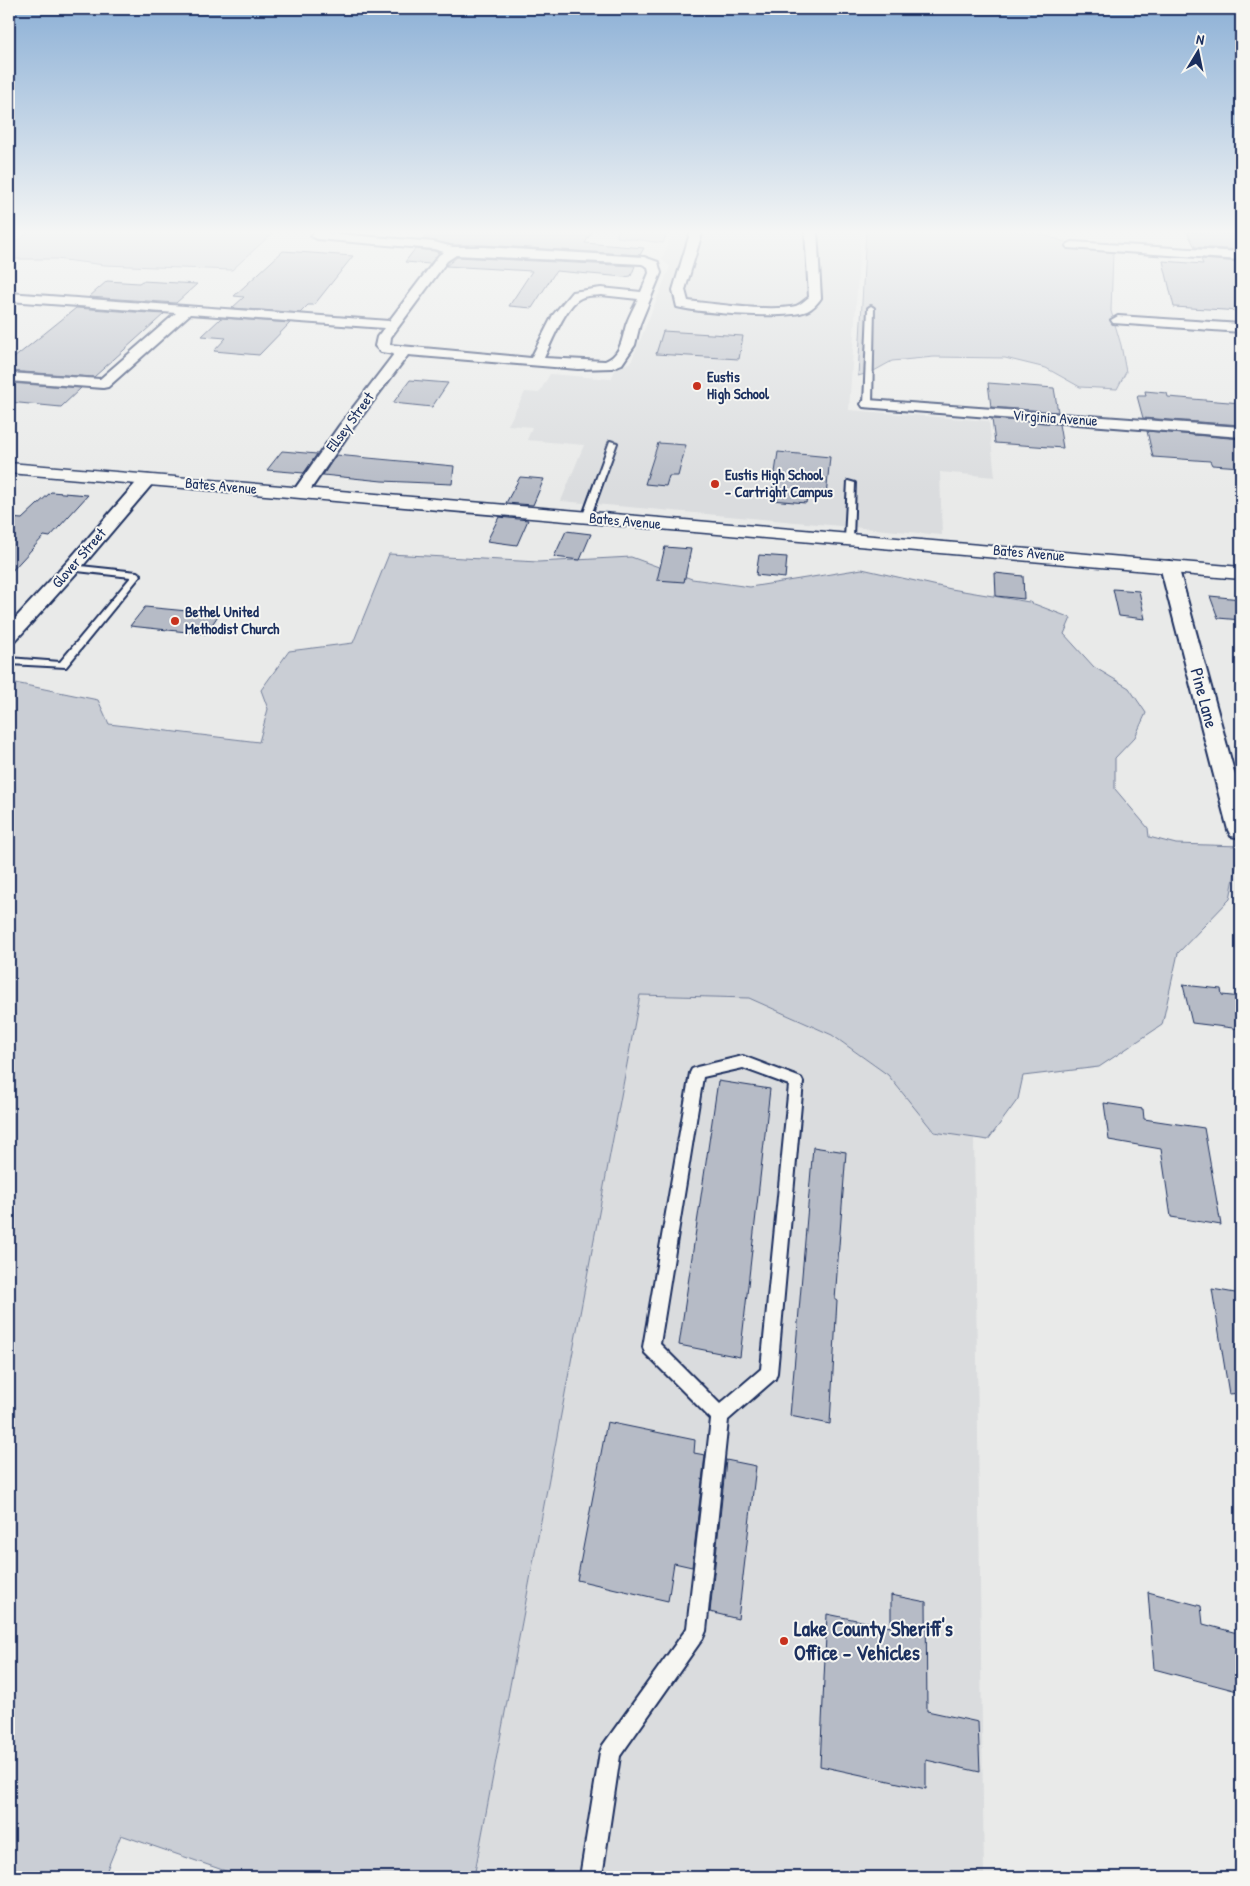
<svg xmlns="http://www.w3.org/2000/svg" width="1250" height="1886" font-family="'Patrick Hand',sans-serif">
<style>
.built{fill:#dadcde}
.green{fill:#caced5;stroke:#727e9a}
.building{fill:#b6bbc6;stroke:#1b2f5e}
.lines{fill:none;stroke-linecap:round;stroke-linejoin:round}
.service-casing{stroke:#1b2f5e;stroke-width:4}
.minor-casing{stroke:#1b2f5e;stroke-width:4}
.tertiary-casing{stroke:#1b2f5e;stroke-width:3}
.service{fill:#f6f6f2;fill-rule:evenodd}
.minor{fill:#f6f6f2;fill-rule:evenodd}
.tertiary{fill:#f6f6f2;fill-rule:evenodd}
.poi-dot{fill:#c8321e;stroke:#f6f6f2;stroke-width:2}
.labels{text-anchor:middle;stroke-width:4;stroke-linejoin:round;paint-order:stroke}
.far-poi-label{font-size:15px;font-weight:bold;fill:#1b2f5e;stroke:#f6f6f2;text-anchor:start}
.far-street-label{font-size:15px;fill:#1b2f5e;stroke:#f6f6f2}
.street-label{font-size:18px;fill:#1b2f5e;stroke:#f6f6f2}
.near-poi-label{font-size:21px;font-weight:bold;fill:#1b2f5e;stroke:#f6f6f2;text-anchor:start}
</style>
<rect width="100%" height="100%" fill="#e9eae9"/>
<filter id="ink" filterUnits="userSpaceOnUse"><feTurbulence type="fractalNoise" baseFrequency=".02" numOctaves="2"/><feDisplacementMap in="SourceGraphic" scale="10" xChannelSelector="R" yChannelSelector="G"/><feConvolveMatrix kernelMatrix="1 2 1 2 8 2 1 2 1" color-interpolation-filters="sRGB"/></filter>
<g filter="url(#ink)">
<!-- built -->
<path class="built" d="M674,230H861L849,410L989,421L995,477L940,472L942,535L561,501L584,445L527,440L532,427L508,425L525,392L539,393L550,374L611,379L616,368L631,362L670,267L662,259Z
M640,995L749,998L832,1035L888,1075L934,1132L974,1138L984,1877H474Z"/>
<!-- green -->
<path class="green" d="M32,230H276L232,270L105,265L56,259H13L16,242Z
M618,230H668L663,243L617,237Z
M866,230H1003L1040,234L1075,245L1113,252L1111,311L1121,345L1126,372L1117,389L1080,387L1046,368L1005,358L934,357L892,361L872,372L858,376Z
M389,554L538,562L631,557L692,579L750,587L862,569L951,589L1029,602L1071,618L1064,634L1094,667L1129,688L1146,713L1135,737L1115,758V789L1148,828L1149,837L1176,844L1240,846L1230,899L1178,953L1162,1025L1099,1067L1023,1076L1018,1099L988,1140L934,1132L888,1075L832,1035L749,998L640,995L474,1877H243L121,1835L104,1877H9V685L20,684L98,700L109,724L259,742L268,709L261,690L289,651L353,643Z"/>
<!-- building -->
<path class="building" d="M430,230H593L585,243L644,248L640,255L483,245H453L423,239Z
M1187,232L1241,235V250L1195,247Z
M415,249L434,251L439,253L430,264L405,262Z
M283,251L353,256L314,305H308L300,313L232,308L244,297L234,296Z
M457,257L635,266L631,276L624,277L556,271L532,308L509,306L532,271L446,266Z
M1201,259L1241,262V311L1174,307L1163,261L1203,264Z
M107,281L139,283L142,281L197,284L176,303L89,297Z
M76,308L164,314L94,377L9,371V362Z
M221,318L290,323L259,355L214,351L226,338L202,336Z
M663,331L743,336L739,359L656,354Z
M410,380L448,383L432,407L393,403Z
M9,383L81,388L61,407L9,402Z
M988,383L1054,388L1058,412L991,407Z
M1145,391L1167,393L1168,397L1241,403V425L1143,418L1137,396H1146Z
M992,419L1059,424L1063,448L995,443Z
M1147,431L1241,439V467L1212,465L1210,461L1153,457Z
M658,443L686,445L678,476H669L666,486L645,484Z
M282,451L317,454L304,473L267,470Z
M778,452L830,457L826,496L807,495L806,503L771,500Z
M336,455L454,466L452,484L382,481L323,475Z
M520,477L544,479L533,505L506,503Z
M51,492L88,495L50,537L44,536L9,574V518L22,519Z
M499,517L528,520L517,545L487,541Z
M566,531L591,534L580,560L554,557Z
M665,547L691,549L684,582L657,580Z
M759,555L787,557L785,578L756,575Z
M995,573L1023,576L1024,599L996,596Z
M1113,589L1139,591L1145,619L1119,616Z
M1210,596L1241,599V620L1218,618Z
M145,607L219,614L206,634L130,626Z
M1183,985L1221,989L1222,995L1241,997V1029L1192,1023Z
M718,1081L770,1089L740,1357L679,1345Z
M1104,1103L1143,1109L1144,1119L1204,1128L1221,1225L1171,1217L1161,1149L1109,1140Z
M813,1147L846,1152L835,1300H837L830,1424L790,1416Z
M1212,1289L1241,1294V1393L1229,1394Z
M607,1422L695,1440L694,1453L705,1455L692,1567L674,1563L668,1601L577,1580Z
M726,1460L756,1466L738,1619L710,1612Z
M1148,1592L1201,1606L1203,1624L1241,1634V1692L1154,1669Z
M891,1595L926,1602L927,1711L978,1722L980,1772L926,1760V1789L820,1766L827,1614L891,1627Z"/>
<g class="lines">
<defs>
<path id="service" d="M871,306L874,308L872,404L868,406L864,404L868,308Z
M610,441L617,443L590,518L583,520L582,518Z
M848,481L855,483L853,539L849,542L845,539Z
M71,565L137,572L141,575L66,667L9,664V658L60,662L131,577L68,570L67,568Z
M743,1056L801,1078L803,1082L777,1373L775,1379L728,1420L706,1631L703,1638L620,1756L602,1877H580L600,1752L603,1745L687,1628L711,1419L645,1353L643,1347L690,1073L692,1069L697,1067ZM743,1068L789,1085L761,1369L720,1404L660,1344L703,1077Z"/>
<path id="minor" d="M316,230H329L326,233L434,242L453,247H483L644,257L658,262L661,273L640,324L635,345L622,364L612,368L578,369L408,355L350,432L306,496H294L292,493L339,426L394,354L381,352L375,346L377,337L384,328L190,314L108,387L103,388L9,381V373L100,379L176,313L9,301V293L389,321L439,255L444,252L434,249L317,239L311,236ZM456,255L642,264L648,267L649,273L641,292L601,288L572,292L553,315L531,358L390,345L391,337L447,261ZM601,295L638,299C634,307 629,316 626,325C622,339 621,355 605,361L544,358C551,344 566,304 581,298C587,295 595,296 601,295Z
M691,230H703L685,290L688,301C715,304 771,312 796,306C801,304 805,300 809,297L805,230H817L821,298C818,303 812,309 807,311C785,320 702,313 677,307L673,290Z
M1072,242L1241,252V260L1068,248L1066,246L1068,244Z
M1118,316L1241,324V332L1113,323L1111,320Z
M868,400L1241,427V437L863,407L861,404L863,401Z
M147,475L153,477L155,480L153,483L81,568L16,640L9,642V625L69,560L141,477Z
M1169,561L1175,562L1178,566L1241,797V838L1231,836L1228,830L1160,566L1163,562Z"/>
<path id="tertiary" d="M9,463L1241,567V579L9,473Z"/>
</defs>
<!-- service casing -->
<use href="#service" class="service-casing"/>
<!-- minor casing -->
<use href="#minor" class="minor-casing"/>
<!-- tertiary casing -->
<use href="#tertiary" class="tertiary-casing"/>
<!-- service -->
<use href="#service" class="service"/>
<!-- minor -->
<use href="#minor" class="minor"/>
<!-- tertiary -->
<use href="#tertiary" class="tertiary"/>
</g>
</g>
<!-- sky -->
<linearGradient id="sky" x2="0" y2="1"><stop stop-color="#8cb0d6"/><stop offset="0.47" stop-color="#f5f6f5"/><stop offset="1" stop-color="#f5f6f5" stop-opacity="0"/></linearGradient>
<rect width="1250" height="494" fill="url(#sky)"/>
<!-- markers -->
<g class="poi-dot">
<circle cx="697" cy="386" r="5"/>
<circle cx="715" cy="484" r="5"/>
<circle cx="175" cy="621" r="5"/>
<circle cx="784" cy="1641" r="5"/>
</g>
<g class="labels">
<!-- far-poi labels -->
<g class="far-poi-label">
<text x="707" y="382">Eustis<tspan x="707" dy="17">High School</tspan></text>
<text x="725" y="480">Eustis High School<tspan x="725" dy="17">- Cartright Campus</tspan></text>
<text x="185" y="617">Bethel United<tspan x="185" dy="17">Methodist Church</tspan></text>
</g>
<!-- far-street labels -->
<g class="far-street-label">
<text transform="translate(1055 418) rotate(4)" y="5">Virginia Avenue</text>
<text transform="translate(350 422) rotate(-54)" y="5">Ellsey Street</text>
<text transform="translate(221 486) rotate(5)" y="5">Bates Avenue</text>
<text transform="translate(625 521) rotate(5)" y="5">Bates Avenue</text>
<text transform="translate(1029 553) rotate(5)" y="5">Bates Avenue</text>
<text transform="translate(79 558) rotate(-49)" y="5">Glover Street</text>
</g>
<!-- street labels -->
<g class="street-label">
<text transform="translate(1204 698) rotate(75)" y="6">Pine Lane</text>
</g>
<!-- near-poi labels -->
<g class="near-poi-label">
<text x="794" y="1636">Lake County Sheriff's<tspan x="794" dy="24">Office - Vehicles</tspan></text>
</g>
</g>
<!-- margin -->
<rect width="1250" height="1886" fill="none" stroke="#f6f6f2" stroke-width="30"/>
<rect x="15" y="15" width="1220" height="1856" fill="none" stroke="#1b2f5e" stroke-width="2" filter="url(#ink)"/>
<!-- north arrow -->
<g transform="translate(1198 52) rotate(10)" stroke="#f6f6f2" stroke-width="4" paint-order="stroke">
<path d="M0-4L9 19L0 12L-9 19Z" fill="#1b2f5e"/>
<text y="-8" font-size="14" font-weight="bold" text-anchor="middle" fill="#1b2f5e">N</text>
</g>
</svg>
